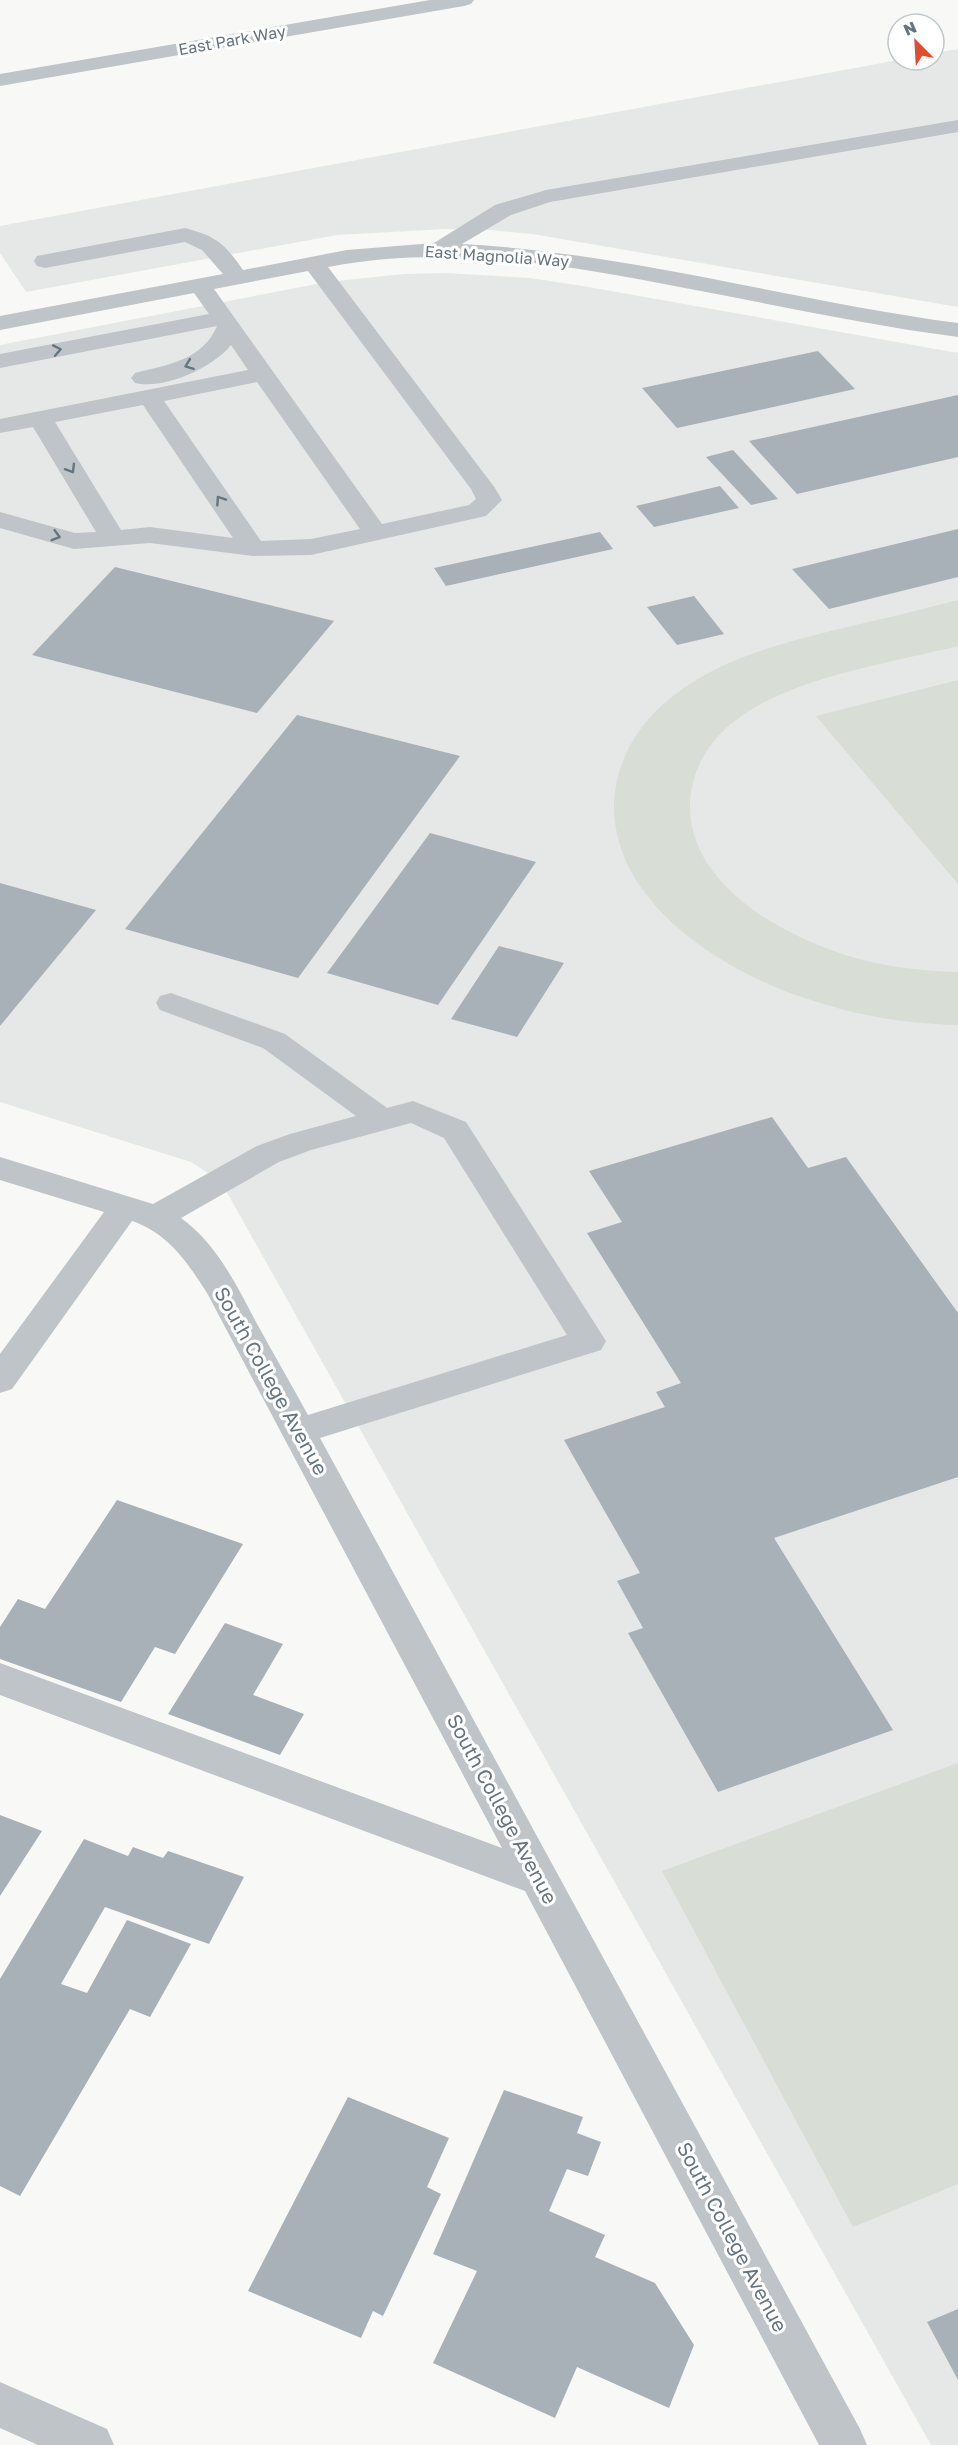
<svg xmlns="http://www.w3.org/2000/svg" width="958" height="2445" font-family="'Golos Text',sans-serif">
<style>
.built{fill:#e6e7e7}
.green{fill:#d8ddd5}
.building{fill:#a8b1b7}
.lines{fill:none;stroke-linecap:round;stroke-linejoin:round}
.minor{fill:#bfc4c8;fill-rule:evenodd}
.oneway{stroke:#647580}
.labels{text-anchor:middle;stroke-width:6;stroke-linejoin:round;paint-order:stroke}
.far-street-label{font-size:16px;fill:#647580;stroke:#fff}
.street-label{font-size:20px;fill:#647580;stroke:#fff}
</style>
<rect width="100%" height="100%" fill="#f8f8f6"/>
<!-- built -->
<path class="built" d="M958,49V307L532,234L490,230L445,229L337,235L26,292L0,253V226L898,60H934V53Z
M445,273L530,278L583,286L958,353V2445H931L225,1189L211,1175L191,1162L0,1102V345L327,282L404,274Z"/>
<!-- green -->
<path class="green" d="M958,600V646C890,663 786,678 732,723C706,744 689,775 690,809C692,885 779,933 842,954C879,966 919,971 958,972V1025C909,1024 858,1016 811,1000C727,974 613,905 614,805C615,762 638,723 672,697C721,657 784,643 843,628C882,619 920,610 958,600Z
M958,680V884L816,716Z
M958,1763V2184L853,2227L662,1871Z"/>
<!-- building -->
<path class="building" d="M818,351L855,389L677,428L642,388Z
M958,395V457L797,494L749,441Z
M733,450L778,499L751,505L706,457Z
M720,486L739,508L654,527L636,506Z
M958,529V577L829,609L792,569Z
M600,532L613,549L446,586L434,568Z
M115,567L334,621L257,713L32,655Z
M694,596L724,634L677,645L647,607Z
M297,715L460,756L298,978L125,929Z
M430,833L536,862L438,1005L327,973Z
M0,883L96,910L0,1026Z
M499,946L564,963L517,1037L451,1019Z
M772,1117L808,1168L846,1157L958,1313V1477L774,1538L893,1730L718,1792L628,1633L643,1628L617,1581L640,1573L564,1440L665,1407L656,1392L681,1383L587,1233L622,1222L589,1171Z
M117,1500L243,1544L175,1654L155,1647L121,1702L0,1659V1627L18,1599L45,1609Z
M225,1623L283,1644L253,1695L304,1714L280,1755L168,1714Z
M0,1815L42,1831L0,1896Z
M84,1839L128,1856L133,1847L163,1858L168,1851L244,1877L209,1944L105,1907L61,1984L87,1993L127,1920L191,1944L150,2017L130,2009L20,2196L0,2186V1979Z
M504,2090L583,2117L577,2133L601,2142L588,2176L567,2169L549,2211L605,2235L595,2257L655,2283L694,2345L669,2408L577,2367L555,2418L433,2363L477,2271L433,2254Z
M348,2097L449,2138L427,2187L441,2194L383,2316L373,2311L361,2338L248,2291Z
M958,2309V2380L927,2322Z"/>
<g class="lines">
<!-- minor -->
<path class="minor" d="M430,0H474L471,4L464,6L0,86V74Z
M958,120V132L550,202L511,215L462,244C630,253 792,301 958,323V337C866,325 775,305 685,288C565,265 449,244 328,267L495,488L502,500L486,516L311,555L253,556L150,543L74,549L0,528V512L75,533L96,532L33,427L0,433V419L248,370L231,345C213,368 163,390 135,383L131,378L135,373C167,365 203,360 217,326L0,368V354L209,314L194,293L0,330V316L223,274L202,250L185,242L45,268L37,266L34,261L37,256L185,228C216,236 225,244 243,270L347,250L434,243L495,205L546,190ZM308,271L471,489L476,499L469,505L382,524L214,289ZM257,382L360,529L311,539L261,541L164,401ZM143,405L233,538L150,527L121,530L55,422Z
M171,993L285,1034L387,1108L413,1101L466,1122L606,1341L601,1350L320,1438L860,2429L867,2445H819L525,1891L0,1695V1663L502,1848L207,1293C188,1263 168,1233 132,1221L12,1389L0,1393V1354L104,1212L0,1180V1157L153,1204L257,1146L290,1134L356,1116L263,1048L160,1010L156,1003L160,996ZM411,1123L444,1138L567,1335L308,1415C291,1384 273,1353 256,1322C236,1284 216,1243 181,1218L279,1162L311,1150Z
M0,2382L107,2429L114,2445H38L0,2428Z"/>
</g>
<!-- one-way arrows -->
<defs><path id="oneway-chevron" d="M-2-3.5L2.5 0L-2 3.5" fill="none" stroke-width="1.6" stroke-linecap="round" stroke-linejoin="round" transform="scale(1.5)"/></defs>
<g class="oneway">
<use href="#oneway-chevron" transform="translate(57 350) rotate(-11)"/>
<use href="#oneway-chevron" transform="translate(189 365) rotate(159)"/>
<use href="#oneway-chevron" transform="translate(71 469) rotate(59)"/>
<use href="#oneway-chevron" transform="translate(220 500) rotate(-124)"/>
<use href="#oneway-chevron" transform="translate(56 536) rotate(16)"/>
</g>
<g class="labels">
<!-- far-street labels -->
<g class="far-street-label">
<text transform="translate(232 40) rotate(-10)" y="6">East Park Way</text>
<text transform="translate(497 256) rotate(4)" y="6">East Magnolia Way</text>
</g>
<!-- street labels -->
<g class="street-label">
<text transform="translate(271 1381) rotate(61)" y="7">South College Avenue</text>
<text transform="translate(502 1809) rotate(62)" y="7">South College Avenue</text>
<text transform="translate(732 2237) rotate(62)" y="7">South College Avenue</text>
</g>
</g>
<!-- north arrow -->
<g transform="translate(916 42) rotate(336)"><circle r="28" fill="#ffffff" stroke="#c1c8cc" stroke-width="1.5"/>
<path d="M0-4.5L10 22L0 15L-10 22Z" fill="#de4d2f"/>
<text y="-9" font-size="16" font-weight="bold" text-anchor="middle" fill="#647580">N</text>
</g>
</svg>
